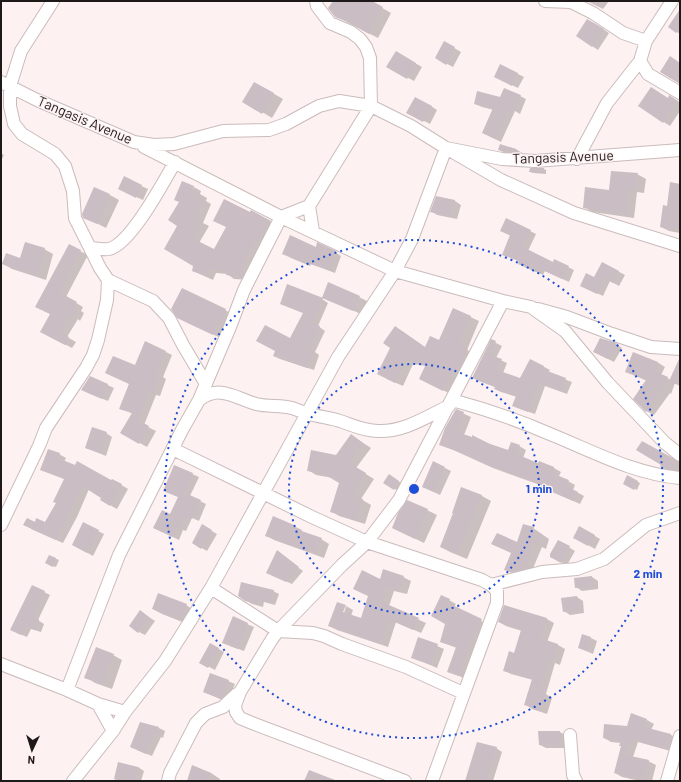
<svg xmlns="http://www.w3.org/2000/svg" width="681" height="782" font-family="Barlow,sans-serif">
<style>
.shadow{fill:#0003}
.building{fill:#cabdc3}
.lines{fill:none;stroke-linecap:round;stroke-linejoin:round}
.minor-casing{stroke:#cabcbb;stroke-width:14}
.minor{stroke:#fff;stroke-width:12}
.ring{fill:none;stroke:#1d4ed8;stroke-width:2;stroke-dasharray:2 4}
.labels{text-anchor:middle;stroke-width:3;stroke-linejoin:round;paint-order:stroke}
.street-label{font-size:14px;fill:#1f1a1a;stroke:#fdf1f1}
.centre{fill:#1d4ed8;stroke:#fdf1f1;stroke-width:2}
.ring-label{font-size:12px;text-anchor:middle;font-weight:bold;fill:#1d4ed8;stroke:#fdf1f1;stroke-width:3;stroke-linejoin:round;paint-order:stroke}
</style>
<rect width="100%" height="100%" fill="#fdf1f1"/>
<!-- shadow -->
<path class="shadow" d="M334,1H370L391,13L378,38L335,16Z
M587,1H609L603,9Z
M680,11V34L669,27Z
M594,23L609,33L598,50L592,46Z
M444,42L461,52L453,67L436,58Z
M396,52L422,67L414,81L388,67Z
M500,65L524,77L518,88L501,80Z
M255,83L283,99L272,118L244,101Z
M520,96L526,99L520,114L515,111L501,142L489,136L494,110L482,107L475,104L501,98Z
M668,99L676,100L680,103V111L670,126L639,106Z
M431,106L437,110L430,124L414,116Z
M500,145L516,149L522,153L521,155L505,153L499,150Z
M1,153L4,155L1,161Z
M544,169L546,170V174L533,173L531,172Z
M637,174L646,179L644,193L637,192L634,218L592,212L584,207Z
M124,178L148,189L143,200L125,192Z
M680,185V233L669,231L661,227L667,207Z
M194,187L201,191L200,194L207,198L206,201L211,204L203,223L209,226L199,243L215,251L251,211L277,226L250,280L234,279L227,274L216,273L213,280L193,271L195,266L179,225Z
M110,195L119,200L106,228L84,217Z
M437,197L455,201L461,205L457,219L437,215L431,211Z
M501,231H530L536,234L528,251L553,263L568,267L574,270L569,282L545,271L543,275L525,267L520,262L504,254L511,236Z
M316,248L335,252L341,256L335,273L311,264L310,266L289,257Z
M44,249L53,254L46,280L12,269L3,264L21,260Z
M80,251L88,255L66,297L83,307L81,311L84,313L80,321L78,319L67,337L76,342L72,348L49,336L51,314L44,311Z
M603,263L625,275L619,286L610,281L603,296L581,286L595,278Z
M323,297H359L369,302L363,315Z
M322,299L328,303L318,326L325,331L315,352L319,355L314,370L280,359L274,356L291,340L304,313L281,304Z
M453,309L479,321L467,350L475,355L451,394L428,383L426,366L413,364L403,386L387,379L403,332L426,348L439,342Z
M225,310L234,315L223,339L188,323Z
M492,341L502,346L496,358L507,363L503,373L520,379L531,360L550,370L548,373L572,382L567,394L545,386L535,414L520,409L517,397L501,392L495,389V387L479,381Z
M616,344L622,348L614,362L600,355Z
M166,352L172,355L163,377L166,379L160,396L156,395L144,425L156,431L147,447L122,433L133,414L121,408L135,367Z
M657,362L665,367L661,375L671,380L680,365V385L675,383L671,394L670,393L654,415L646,411L647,381L626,371Z
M90,377L114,388L108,401L88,393Z
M456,410L471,417L464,435L509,451L519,446L526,450L523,458L538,464L539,462L554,468L561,472L559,476L575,485L573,490L584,496L580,504L560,495L554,490L493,468L440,444Z
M106,433L112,437L106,456L86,448Z
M351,435L371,448L356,468L374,479L361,499L371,505L365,524L339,516L331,511L340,483L333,478L316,475L308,470L336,456Z
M642,443L680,464V472L667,470L661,467L662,465Z
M59,454L66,458L64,462L112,482L113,480L128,489L117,509L101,500L102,498L89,489L77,517L63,543L31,529L35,523L46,524L57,503L65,479L41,469Z
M174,466L199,477L190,496L206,504L199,521L192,518L186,531L183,530L179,540L154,528L171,515L179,497L164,491Z
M445,468L451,471L440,495L423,487Z
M389,476L405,485L400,492L385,483Z
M628,477L640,483L637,490L624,484Z
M462,488L482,496L491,501L467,559L450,552L441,547L454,513Z
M427,510L437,515L424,543L393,528Z
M274,517L294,526L302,530L301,532L321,539L329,544L324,558L274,540L266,535Z
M203,526L217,534L207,551L193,543Z
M580,527L600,539L595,549L574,537Z
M533,528L549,539L546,549L542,547L531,573L513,574L505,569L518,544Z
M98,531L104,534L93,556L79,548Z
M559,541L575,551L567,565L551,557Z
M281,555L303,571L292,584L267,573Z
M49,556L59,560L56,567L49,565Z
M403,577L411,581L407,594L394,591L389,606L426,623L421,633L396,622L388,647L337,630L329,626L341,617H343L346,606L353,610L351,616L361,619L369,596L355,589L381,580Z
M592,577L598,581V589L582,591L576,587Z
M273,591L279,594L275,605L264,602L263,607L252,604L239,596Z
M44,592L50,595L38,620L44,624L41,632L31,629L27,637L17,633Z
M442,596L456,604L454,607L487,624L466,679L449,672L457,648L441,642L447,624Z
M577,597L583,601L584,613L570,615L564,611Z
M186,605L195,611L190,625L162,614L153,609Z
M505,606L547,619L554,623L547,642L558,645L565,649L560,665L555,663L546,694L552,698L547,714L532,709L525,704L533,680L511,674L504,670L515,654L522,631L506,626L499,622Z
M146,615L155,621L145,635L139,632Z
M233,618L254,627L244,651L230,646Z
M419,638L444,649L437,668L412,657Z
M591,638L597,641L593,654L579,648Z
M210,644L224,652L215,670L200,662Z
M113,655L122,660L112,689L95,683L86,677Z
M211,674L235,684L227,702L204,692Z
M647,720L654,724L651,730L671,735L678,739L674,752L638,742L633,757L648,761L656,765L652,781H640L622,777L615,773L622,746L621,743L611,742L604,738Z
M159,728L165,731L163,738L161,737L152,756L137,750Z
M560,732L566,736V748H546L540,745Z
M496,748L502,752L493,781H466Z
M193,766L211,773L220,779V781H188Z
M138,767L144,771L141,781H119L115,779Z"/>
<!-- building -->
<path class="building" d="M333,1H372L383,7L369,34L346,21L335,17L328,8Z
M680,9V28L676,33L668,27Z
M587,19L604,29L592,47L576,36Z
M444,41L455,47L446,65L435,58Z
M396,51L416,63L407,79L386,67Z
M670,56L680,63V84L660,72Z
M500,64L518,73L512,86L494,77Z
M254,82L274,93L262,114L242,102Z
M651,87L668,98L669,95L678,101L663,123L638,106Z
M504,88L521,95L514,111L509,109L495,139L482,133L493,108L474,104L477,91L500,97Z
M415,97L432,106L423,122L406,113Z
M500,144L516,149L515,152L498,150Z
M530,168H544V173L529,172Z
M611,171L638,173L636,189L629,188L626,214L583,208L585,187L609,190Z
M124,176L142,185L136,198L118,189Z
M182,181L194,186L193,190L200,193L199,197L204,199L196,218L202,221L192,238L214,249L226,227L213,221L224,199L250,212L251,210L271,221L257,242L255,241L244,263L242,277L226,275V271L208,269L206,276L192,271L193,266L164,249L177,226L168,220L179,202L174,200Z
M670,182L680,184V230L660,227L663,205L667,206Z
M94,187L110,194L97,224L83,218L82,214Z
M436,196L455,200L451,217L430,212Z
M506,218L531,230L523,247L553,262L554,259L569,266L562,279L538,268L536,272L518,264L519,261L502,255L510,235L500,231Z
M290,235L316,247L317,242L336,251L329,270L304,262V263L282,254Z
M25,242L45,248L37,276L2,264L6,253L20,258Z
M69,244L81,250L59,292L77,302L74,306L78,308L72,317L70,316L60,333L69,337L65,345L40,332L50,314L35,307Z
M602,262L619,271L613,283L604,278L597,294L580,286L586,273L594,277Z
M328,282L360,296L353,311L322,298Z
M287,284L323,298L312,323L320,326L309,349L314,350L307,368L273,356L275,351L256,341L265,325L290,338L303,313L280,304Z
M182,288L226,309L213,335L177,318L171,309Z
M453,308L471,316L459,345L468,349L456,374L452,372L443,391L419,379L426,364L405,360L395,383L377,374L390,348L383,343L395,326L425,347L430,336L439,340Z
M600,338L617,343L608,359L593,352Z
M491,339L496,341L490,355L502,359L497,370L520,378L530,359L544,366L542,369L566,378L561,391L539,383L528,412L512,406L516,396L494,389L495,387L472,378Z
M145,341L166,351L156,373L160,374L153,393L149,392L138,420L149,426L139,444L120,433L132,413L119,409L129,384L105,373L113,356L135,365Z
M633,352L658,362L654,371L668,377L663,390L661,389L646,412L633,399L646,380L625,372Z
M680,357V386L669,381Z
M90,376L108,384L102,399L81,390Z
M456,409L464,412L457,432L472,437V435L490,444L508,450L511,442L520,445L516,454L538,463L539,461L554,467L553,472L557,473L556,475L569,480L566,486L578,492L573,501L552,492L553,489L485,464L465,454L439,445L445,428Z
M92,427L107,432L100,453L85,448Z
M351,434L363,443L349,463L366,473L353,496L363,499L356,520L330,512L339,483L324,474L307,471L311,450L336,455Z
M642,441L680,462L676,470L660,467L661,465L636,450Z
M48,449L60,453L58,458L75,465L77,461L111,480L112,479L122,484L110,506L100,500L101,498L82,486L70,513L56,540L23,525L27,518L35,522L36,518L45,522L56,503L53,502L64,479L40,470Z
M433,461L445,467L434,492L422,487Z
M174,465L193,473L185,493L201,500L192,519L186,516L180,528L177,527L173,537L153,528L162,510L170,514L178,497L163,491Z
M389,474L399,481L394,490L383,483Z
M627,475L638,481L634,490L623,484Z
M461,487L482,495L457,554L440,547L453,513H452Z
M407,500L428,509L415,539L392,528L398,513Z
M273,516L294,525L293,528L322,538L316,554L265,536Z
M83,522L99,530L87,553L72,545Z
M202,524L212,530L201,549L192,543Z
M523,524L534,527L532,531L542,534L538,545L534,544L524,569L510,572L504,570L511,553L491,544L497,533L517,542Z
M579,526L595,535L588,546L573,538Z
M558,540L570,546L561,563L550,557V554Z
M277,550L299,567L286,582L266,573Z
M49,555L56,558L53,567L45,563Z
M383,569L404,576L399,591L387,587L382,602L419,618L413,630L388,619L380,643L328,626L337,602L346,605L343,612L361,618L368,596L353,589L362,570L380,579Z
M592,576L593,586L575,588L574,578Z
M241,582L274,590L269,603L258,599L257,604L245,601L238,596Z
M32,585L45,591L33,617L39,619L35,630L25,626L21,635L10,630Z
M158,593L187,604L180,620L152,609Z
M441,595L450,599L448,603L482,619L474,636L473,635L459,676L447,672L456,647L440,642L445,624L431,616Z
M577,596L579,610L563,612L561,598Z
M504,605L547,618L540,638L558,644L553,661L548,660L539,691L546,693L540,710L524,705L532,679L503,671L509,651L514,653L521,630L498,622Z
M140,610L149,617L138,633L129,626Z
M233,616L248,623L238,649L222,643Z
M582,634L591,637L587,651L578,648Z
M418,637L438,644L431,665L411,658Z
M210,643L219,648L208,668L199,663Z
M96,647L114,654L102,684L84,678Z
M210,673L229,680L223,697L221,699L203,692Z
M631,713L647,719L644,727L671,734L667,749L631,739L626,755L649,760L644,780L614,773L621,746H619L621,740L603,738L604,724L627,726Z
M140,722L159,727L157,735L154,734L146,754L130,747Z
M538,731H560V745H539Z
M477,742L497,747L492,764L491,763L486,781H465Z
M118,762L138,767L135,781H120L114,779Z
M192,765L211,773L208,781H187Z
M309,770L335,780V781H304Z"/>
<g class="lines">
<defs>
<path id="minor" d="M53,1L21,51L10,86V106L14,124L22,134L55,154L65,166L73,191L75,218L100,268L108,280L153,301L169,318L183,345L206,384
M545,1L571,2L593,13L623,33L646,41
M672,1L646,41L640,61L648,74L680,93
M1,82L37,100L127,139L134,142L154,145L174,144L223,131L269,130L286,124L319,106L339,101L371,106L411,126L446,148L502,159L535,161L680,150
M144,147L281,217L395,271L503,301L531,307L565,331L608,383L665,443L680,455
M577,159L607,103L640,61
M309,206L313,231
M91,248C96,248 104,250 109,249C131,244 164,181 175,162
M538,309L567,317L612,334L651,347L680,349
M199,400C220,384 235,398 256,404C268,407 281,405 292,408C298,410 304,413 310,414C320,417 332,418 343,422C354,426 365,431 378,431C404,432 426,417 449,406
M452,400C485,409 518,420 550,434C592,451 634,474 680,478
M173,449L312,517L367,542L482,580L491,585L497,591V603L432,781
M1,525L39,446L46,428L86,368L93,355L98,340L107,300L108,280
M491,585L542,572L577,569L604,559L646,525L680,513
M211,588L278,631L313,633L324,636L342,644L406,667L463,693
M1,664L67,690L98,704L125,712
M67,690L119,555L182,430L199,400L230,327L244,290L281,217L309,206L371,106L370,58L366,47L360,39L351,32L330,23L317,6L316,1
M98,704L113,731
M570,735L573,775L576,781
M73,781L113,731L125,712L165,661L211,588L338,357L395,271L412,239L446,148L501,180L574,213L680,246
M168,781L170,773L196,723L205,714L223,707L237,694
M405,781L252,723L240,718L236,712L235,705L240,692L272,639L278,631L342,565L367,542L399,500L503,301
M667,781L680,736"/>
</defs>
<!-- minor casing -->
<use href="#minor" class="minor-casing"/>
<!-- minor -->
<use href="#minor" class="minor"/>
</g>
<!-- distance rings -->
<g class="ring">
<circle cx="414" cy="489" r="125"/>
<circle cx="414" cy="489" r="249"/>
</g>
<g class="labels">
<!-- street labels -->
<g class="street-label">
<text transform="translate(85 120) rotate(23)" y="5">Tangasis Avenue</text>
<text transform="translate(563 157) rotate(-2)" y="5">Tangasis Avenue</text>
</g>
</g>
<circle cx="414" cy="489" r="6" class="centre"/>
<g class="ring-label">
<text x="539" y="493">1 min</text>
<text x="648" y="578">2 min</text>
</g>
<!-- border -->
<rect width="681" height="782" fill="none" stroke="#1f1a1a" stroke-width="4"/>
<!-- north arrow -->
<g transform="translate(32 750) rotate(184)" stroke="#fdf1f1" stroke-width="3" paint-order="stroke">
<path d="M0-3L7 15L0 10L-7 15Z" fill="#1f1a1a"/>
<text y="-6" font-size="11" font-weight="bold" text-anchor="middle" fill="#1f1a1a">N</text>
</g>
</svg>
